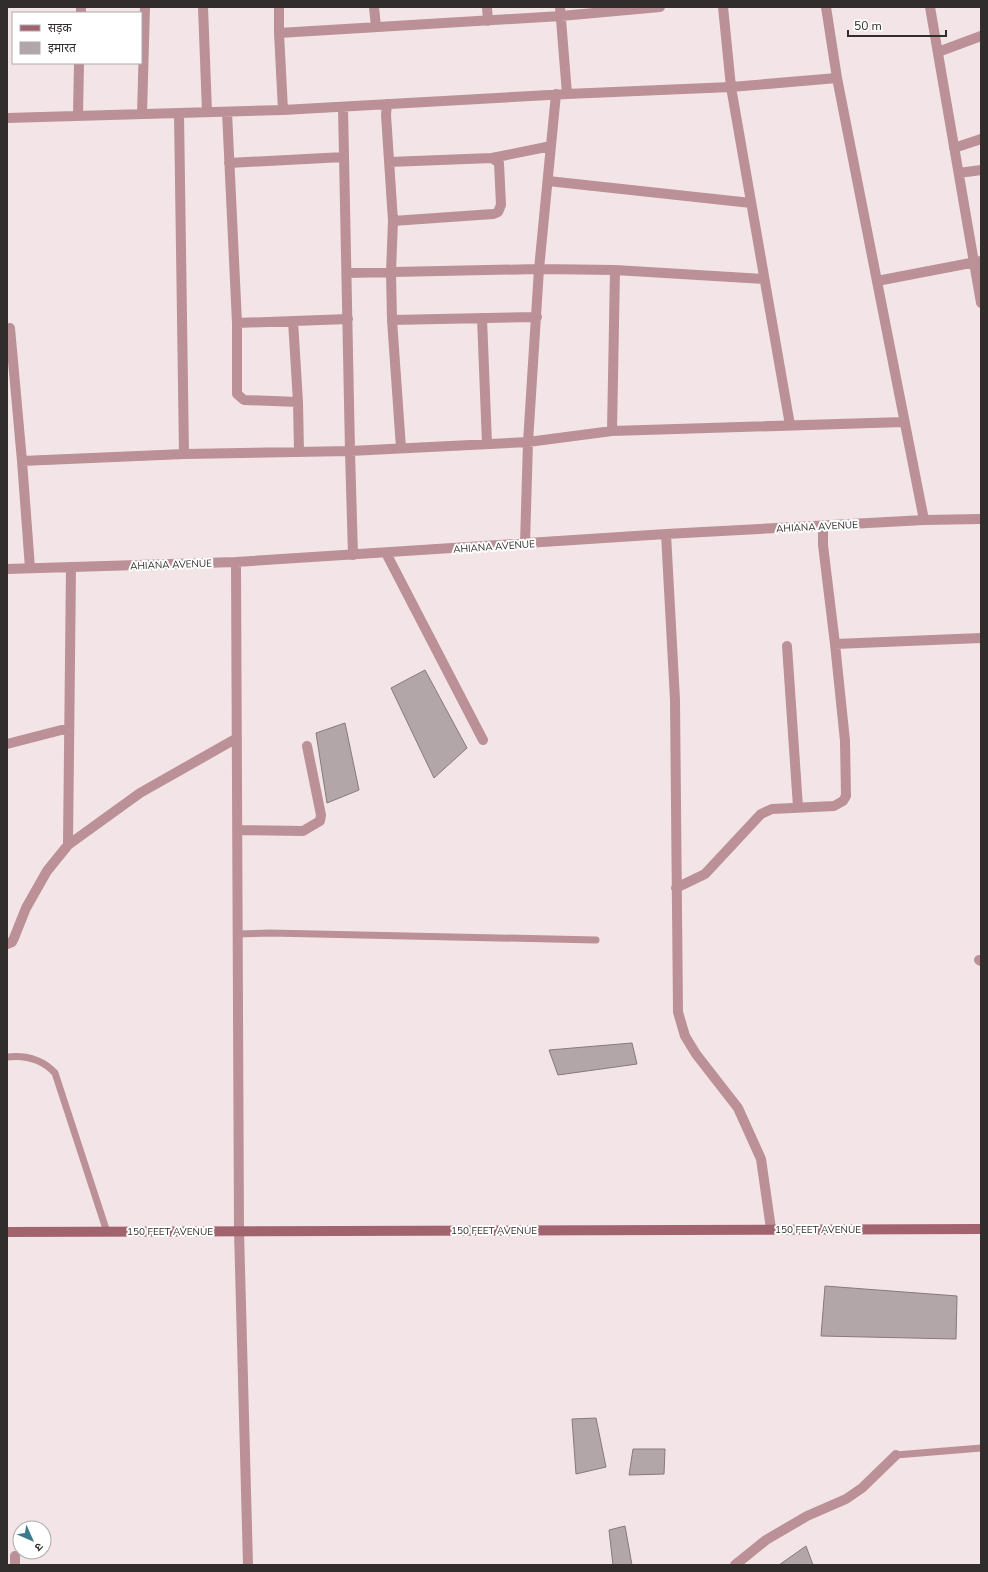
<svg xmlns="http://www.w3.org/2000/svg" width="988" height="1572" font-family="'Nunito Sans','Noto Sans Devanagari',sans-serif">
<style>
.building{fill:#b3a6a8;stroke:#867a7b}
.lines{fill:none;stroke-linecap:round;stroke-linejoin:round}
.lane{stroke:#bb9096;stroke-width:7}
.street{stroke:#bb9096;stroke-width:10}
.secondary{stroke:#a1646f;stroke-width:10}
.labels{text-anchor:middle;stroke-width:4;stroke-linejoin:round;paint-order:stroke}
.street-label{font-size:10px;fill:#322d2d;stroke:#fff}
</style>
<rect width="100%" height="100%" fill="#f3e5e7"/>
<!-- building -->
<path class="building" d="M425,670L467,748L434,778L391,688Z
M345,723L359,790L327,803L316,733Z
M632,1043L637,1064L558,1075L549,1050Z
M825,1286L957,1296L956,1339L821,1336Z
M596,1418L606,1467L576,1474L572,1419Z
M633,1449H665L664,1474L629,1475Z
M625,1526L632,1565H613L609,1530Z
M806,1546L813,1565H779Z"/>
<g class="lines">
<!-- lane -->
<path class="lane" d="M237,934L270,933L596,940
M7,1057C25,1055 42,1059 55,1073L107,1232
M896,1455L981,1448"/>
<!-- street -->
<path class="street" d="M203,7L207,112
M279,7V33L283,110
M374,7L376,27
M487,7L488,21
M560,7L567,94
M637,7L638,9L660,7
M723,7L731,87L790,425
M826,7L837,78L924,520
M930,7L981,303
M81,13V7
M279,33L561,16L638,9
M938,52L981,36
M556,94L539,269L615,270L764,279
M387,104L386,115L393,221
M343,107L350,451L353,555
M227,112L237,323V394L244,400L298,402
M179,113L184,454L350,451L528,442L612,431L904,422
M142,114L145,7
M78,116L79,63
M7,118L283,110L567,94L731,87L837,78
M954,148L981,139
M492,158L551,146
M389,162L492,158L499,163L501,205L498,212L493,214L393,221L391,272L392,320L401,448
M229,163L344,157
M959,173L981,170
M548,181L751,203
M347,273L539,269L528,442L525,544
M877,281L981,261
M482,318L487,444
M392,320L537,317
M293,321L298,402L299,452
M237,323L348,319
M10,328L22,461L30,568
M612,431L615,270
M22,461L184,454
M666,534L675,700L678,1012L685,1036L696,1054L738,1108L761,1159L771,1229
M386,553L483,740
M236,562L239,1231L248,1565
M7,569L236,562L666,534L924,520L981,519
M835,644L981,638
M787,646L798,807
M7,744L69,728
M237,830L303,831L320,821L321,815L307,746
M68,845L71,567
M676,888L705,874L761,814L772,809L834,806L843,801L846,796L845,741L835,644L823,545V526
M7,944L12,942L14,938L26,908L47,871L68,845L140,793L237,738
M979,960L981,961
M15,1556V1565
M735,1565L766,1540L807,1516L846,1499L862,1488L896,1455"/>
<!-- secondary -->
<path class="secondary" d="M7,1232L981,1229"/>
</g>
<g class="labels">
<!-- street labels -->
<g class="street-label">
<text transform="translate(817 526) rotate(-3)" y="4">AHIANA AVENUE</text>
<text transform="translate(494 546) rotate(-4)" y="4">AHIANA AVENUE</text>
<text transform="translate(171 564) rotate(-2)" y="4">AHIANA AVENUE</text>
<text x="818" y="1233">150 FEET AVENUE</text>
<text x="494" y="1234">150 FEET AVENUE</text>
<text x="170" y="1235">150 FEET AVENUE</text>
</g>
</g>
<!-- border -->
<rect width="988" height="1572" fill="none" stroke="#322d2d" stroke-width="16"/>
<!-- legend -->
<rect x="12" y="12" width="130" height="52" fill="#ffffff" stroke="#adabab"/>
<rect x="20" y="25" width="20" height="6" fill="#a1646f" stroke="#adabab"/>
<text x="48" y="32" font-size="12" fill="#322d2d">सड़क</text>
<rect x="20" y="42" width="20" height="12" fill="#b3a6a8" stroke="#adabab"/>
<text x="48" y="52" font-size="12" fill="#322d2d">इमारत</text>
<!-- north arrow -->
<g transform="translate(32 1540) rotate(135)"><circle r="19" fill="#ffffff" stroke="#adabab"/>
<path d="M0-3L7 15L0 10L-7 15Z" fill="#397b8c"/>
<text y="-6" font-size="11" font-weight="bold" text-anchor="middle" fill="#322d2d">उ</text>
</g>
<!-- scale -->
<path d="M848 30v6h98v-6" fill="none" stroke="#322d2d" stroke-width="2"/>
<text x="854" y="30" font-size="12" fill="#322d2d" stroke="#ffffff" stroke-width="3" paint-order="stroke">50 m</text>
</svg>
